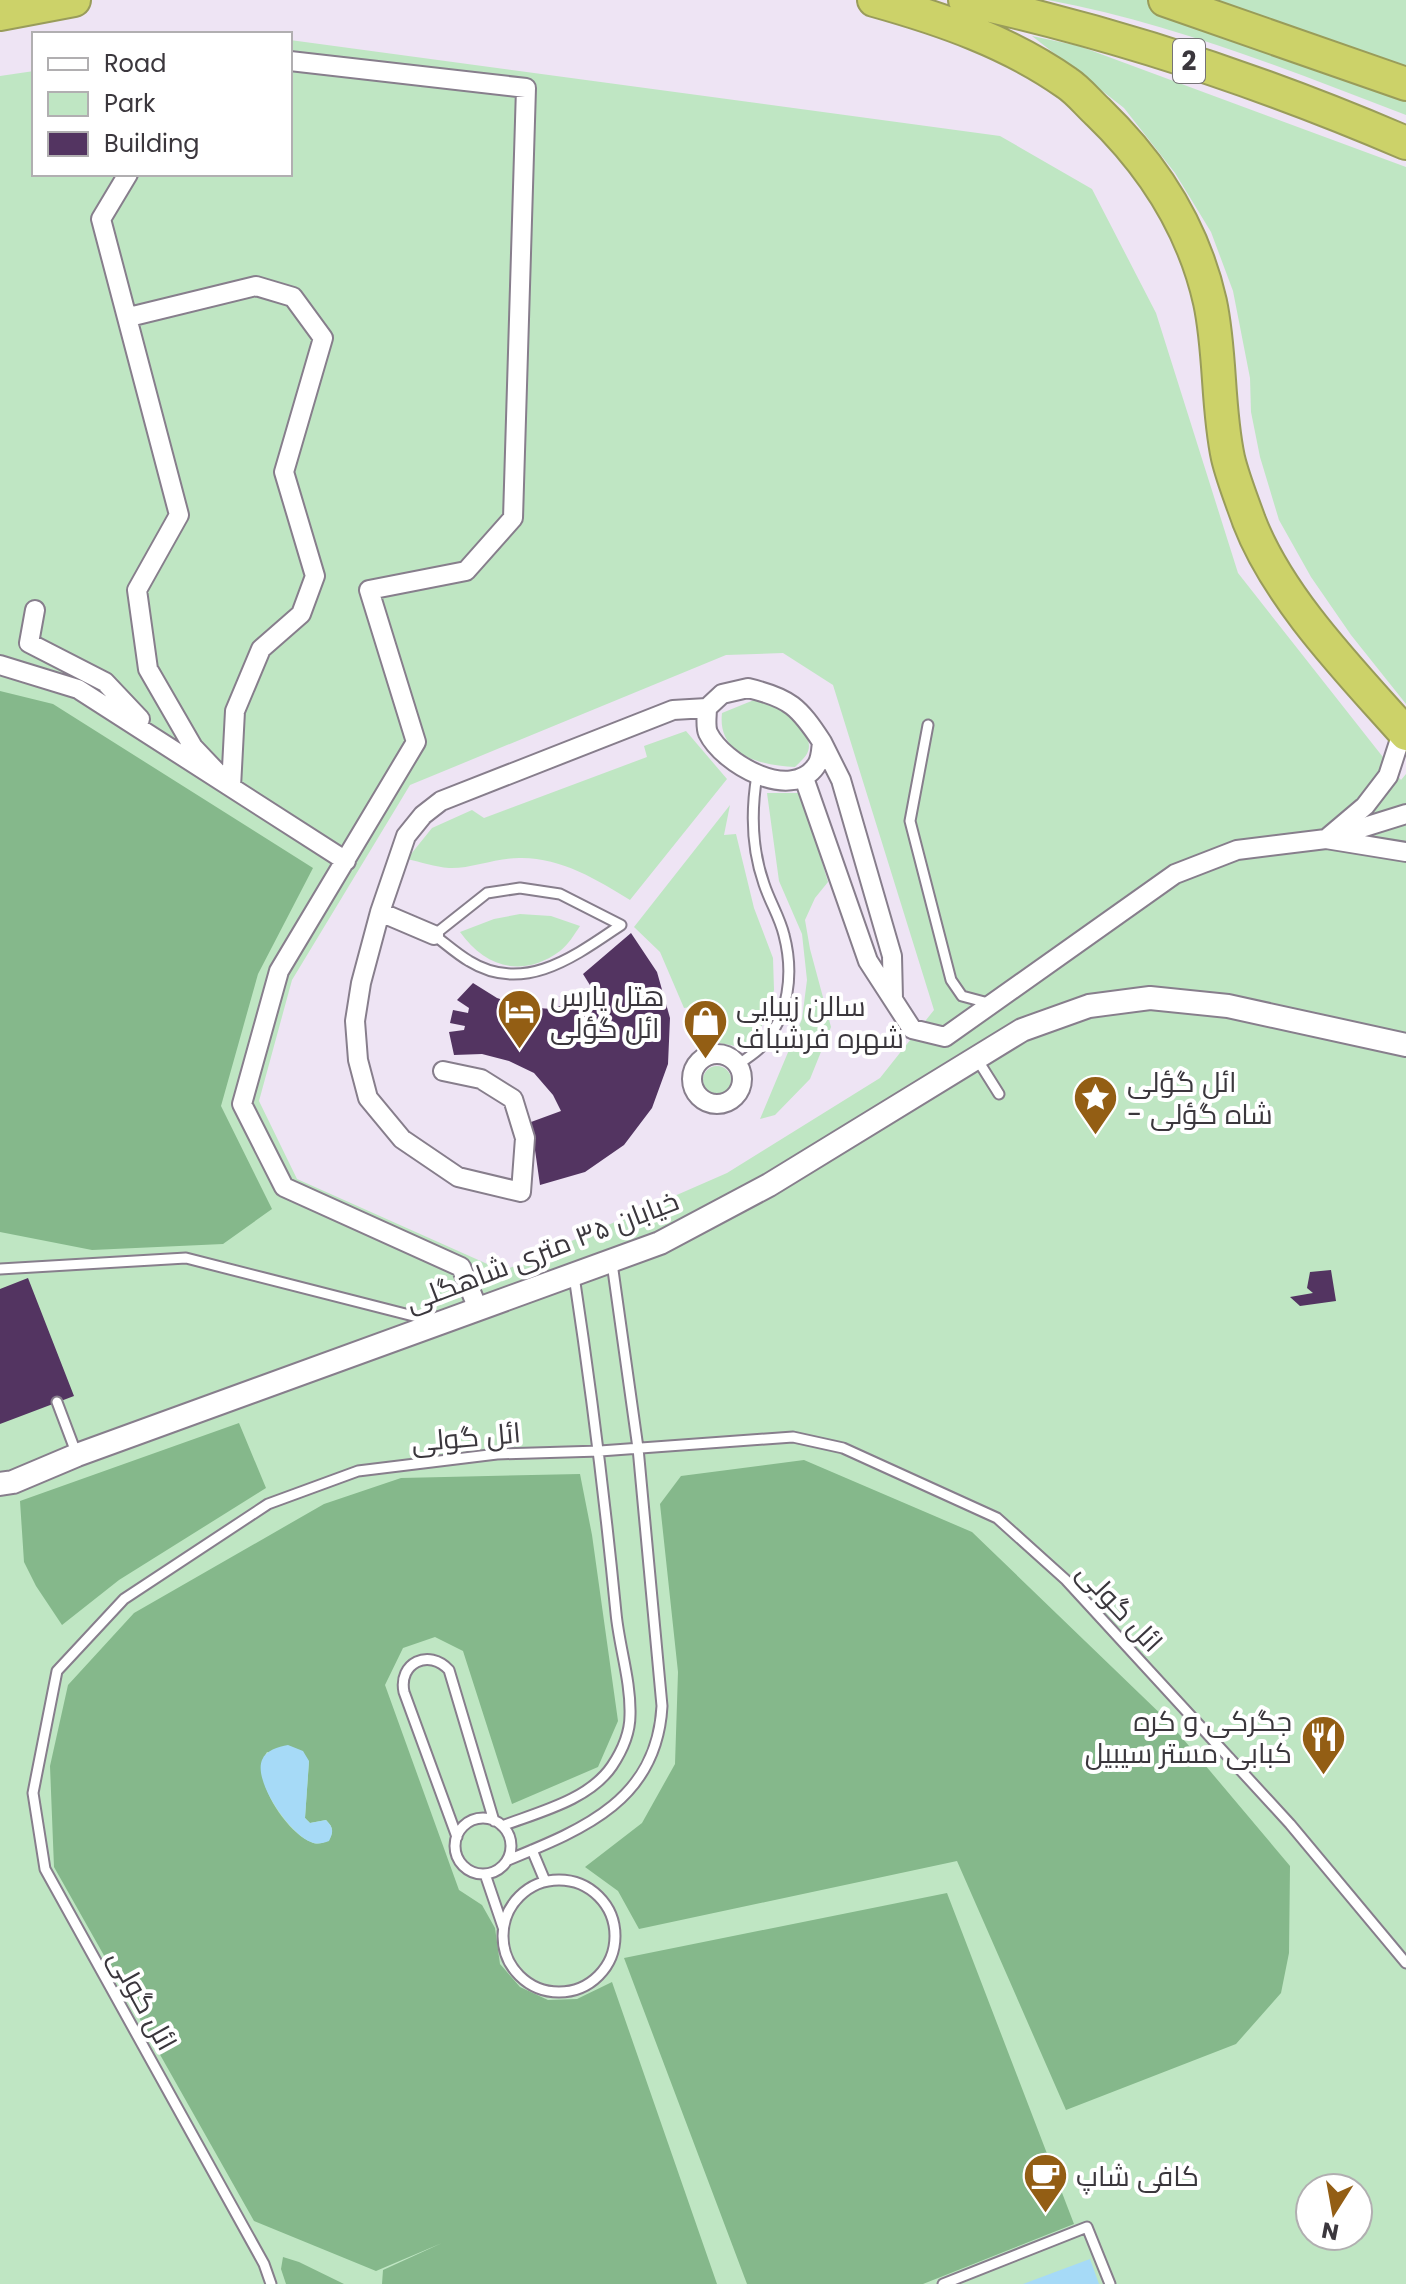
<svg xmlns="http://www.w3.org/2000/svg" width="1406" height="2284" font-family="Poppins,Cairo,sans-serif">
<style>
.green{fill:#bfe6c3;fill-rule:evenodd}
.forest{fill:#85b88b;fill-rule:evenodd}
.water{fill:#a6daf7}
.building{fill:#533461}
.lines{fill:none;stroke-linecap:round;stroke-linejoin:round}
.service-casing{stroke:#877e8c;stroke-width:13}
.minor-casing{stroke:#877e8c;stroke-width:22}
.tertiary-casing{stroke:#877e8c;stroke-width:26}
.motorway-casing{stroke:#999c5a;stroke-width:36}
.service{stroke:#fff;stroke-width:9}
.minor{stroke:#fff;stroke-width:18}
.tertiary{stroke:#fff;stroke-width:22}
.motorway{stroke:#ccd269;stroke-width:32}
.labels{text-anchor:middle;stroke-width:8;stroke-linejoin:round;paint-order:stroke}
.shield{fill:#fff;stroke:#767377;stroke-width:2}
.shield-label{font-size:26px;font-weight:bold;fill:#3b373d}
.poi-label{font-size:28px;fill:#3b373d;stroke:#fff;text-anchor:start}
.street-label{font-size:28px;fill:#3b373d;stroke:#fff}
</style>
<rect width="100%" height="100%" fill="#eee4f4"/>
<!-- green -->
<path class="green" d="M1048,0H1406V115C1289,70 1171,23 1048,0Z
M1032,36L1079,46L1406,167V704L1351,635L1311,577L1279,520L1260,457L1251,412L1250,378L1233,291L1211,232L1175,173L1124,108Z
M290,40L1000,136L1092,189L1156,313L1238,573L1401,780L1406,774V2284H0V76L34,71V174H290ZM783,653L833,685L934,1010L880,1078L727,1173L503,1271L297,1179L259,1101L292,980L410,785L726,655ZM1310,2188H1358V2236H1310Z
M754,700C759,701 768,700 773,702C788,707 809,729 809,746C809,755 801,761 795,767C762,765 717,756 722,713Z
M686,731L727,779L630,900C598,880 561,858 522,858C498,857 471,869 449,868C435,867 421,862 407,859L432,828L472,810L484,818L647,757L644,746Z
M767,793H801L828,882L815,898L805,920L810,949L831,1027L810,1079L775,1115L760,1119L802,1019L807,980L802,934L779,881Z
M730,805L724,835L736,834L754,908L773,958L774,990L766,1020L751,1041L735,1046L697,1039L691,1007L684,1008L660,952L634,927Z
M520,914L551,916L580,926C574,935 568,945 560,951C522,979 485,967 460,932L494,919Z
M703 1080a14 14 0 1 1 28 0a14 14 0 1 1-28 0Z"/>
<!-- forest -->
<path class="forest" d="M0,691L53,704L313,868L258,974L221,1106L272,1209L223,1244L92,1250L0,1232Z
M239,1423L266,1488L119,1580L62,1625L36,1586L24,1562L20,1501Z
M804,1460L972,1532L1168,1721L1290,1866L1289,1953L1281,1993L1236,2044L1066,2110L957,1861L639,1929L618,1891L585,1867L642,1823L675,1764L678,1672L660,1504L681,1476Z
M580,1474L592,1535L618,1721L598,1767L512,1804L463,1651L435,1637L403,1648L385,1685L459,1890L482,1905L495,1928L500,1964L520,1987L548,2000L577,1999L612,1982L717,2284H382L383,2270L442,2243L376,2271L254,2221L54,1867L50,1766L68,1685L134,1613L324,1504L401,1478ZM267,1752L309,1761L305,1818L310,1823L326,1820C333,1827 334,1831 329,1840C323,1843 317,1845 311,1842C286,1832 249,1777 267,1752Z
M947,1893L1074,2224L923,2284H747L624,1958Z
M283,2257L299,2262L344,2284H286L281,2269Z"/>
<!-- water -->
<path class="water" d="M288,1745L303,1751L309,1761L305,1818L310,1823L326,1820C333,1827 334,1831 329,1841C323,1843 318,1845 311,1842C291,1835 253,1782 262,1760C266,1750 278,1747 288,1745Z
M1090,2259L1099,2284H1023Z"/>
<!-- building -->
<path class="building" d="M631,933L657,972L670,1018L668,1064L652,1108L624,1145L585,1172L540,1185L531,1122L561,1111L553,1095L534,1073L509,1061L482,1054L454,1055L449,1032L464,1030L465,1026L450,1023L453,1010L468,1013L469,1008L457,1000L473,983L497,998L524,1007L552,1009L580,999L593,990L583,974Z
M1331,1270L1336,1301L1300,1306L1290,1297L1313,1293L1307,1288L1310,1272Z
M28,1278L74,1396L0,1424V1289Z"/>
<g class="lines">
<defs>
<path id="service" d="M928,725L910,821L951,980L962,996L992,1004
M520,888L560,894L621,925C575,956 524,995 469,961C457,954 446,944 434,935L487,893Z
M977,1059L999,1094
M739,1064C747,1058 757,1052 763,1045C789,1015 794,973 784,935C780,918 770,902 764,884C752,850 751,811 757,775
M0,1269L186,1258L433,1321
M57,1402L77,1455
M455 1846a28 28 0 1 1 56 0a28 28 0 1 1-56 0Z
M502,1826C539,1812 589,1800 612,1766C622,1751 630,1732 630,1715C631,1681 619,1646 616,1613C605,1500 591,1388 574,1276
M457,1837L404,1692C398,1663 429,1648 449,1670L494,1821
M532,1850L545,1881
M508,1860C584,1829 657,1800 662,1706L638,1448L612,1263
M485,1874L503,1927
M503 1936a56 56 0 1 1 112 0a56 56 0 1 1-112 0Z
M271,2284L264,2264L45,1869L33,1793L57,1671L124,1599L268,1504L358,1471L497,1454L600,1451L793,1437L843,1448L997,1518L1066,1580L1290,1824L1406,1963
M943,2284L1087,2227L1110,2284"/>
<path id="minor" d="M290,61L526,88L513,518L466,571L369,590L416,742L279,971L242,1104L284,1187L461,1267L478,1309
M128,174L101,219L179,515L137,590L148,669L193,747L231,787
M129,317L256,286L293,297L323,338L284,472L315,576L301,614L261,649L235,711L231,787
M35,610L29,643L105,682L140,719
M0,665L78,689L346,861
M748,688C790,698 799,707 822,742C821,750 821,760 816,766C791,802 723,764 708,733C705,726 707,715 707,708L722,694Z
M1403,730L1388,776L1365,806L1326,839L1406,852
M822,742L841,780L892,956L893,999
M804,778L868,961L912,1029L945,1037L1175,874L1237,850L1326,839L1406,814
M380,912L434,935
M692 1079a25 25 0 1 1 50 0a25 25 0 1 1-50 0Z
M443,1071L481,1079L513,1099L525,1138L521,1192L458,1177L402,1139L368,1098L358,1060L355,1021L361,983L380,912L406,836L423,815L441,801L673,710L707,708"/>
<path id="tertiary" d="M0,1484L13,1482L77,1455L660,1243L769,1185L1022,1030L1089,1006L1150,998L1228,1006L1406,1045"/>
<path id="motorway" d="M874,0C942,19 1009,42 1067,83C1079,91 1088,103 1098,112C1153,165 1193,226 1210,302C1221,353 1217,407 1228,458C1233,479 1242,501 1249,521C1279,599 1351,672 1406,734
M965,0C1116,33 1264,82 1406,143
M1165,0L1406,84
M0,14L74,0"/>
</defs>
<!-- service casing -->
<use href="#service" class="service-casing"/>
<!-- minor casing -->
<use href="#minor" class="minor-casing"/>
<!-- tertiary casing -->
<use href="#tertiary" class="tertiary-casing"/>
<!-- motorway casing -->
<use href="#motorway" class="motorway-casing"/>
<!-- service -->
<use href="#service" class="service"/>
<!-- minor -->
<use href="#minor" class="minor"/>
<!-- tertiary -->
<use href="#tertiary" class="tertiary"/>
<!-- motorway -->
<use href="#motorway" class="motorway"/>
</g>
<!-- icons -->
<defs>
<symbol id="hotel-pin" viewBox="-11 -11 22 30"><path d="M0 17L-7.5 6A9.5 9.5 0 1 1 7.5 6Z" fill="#935e14" stroke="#fff"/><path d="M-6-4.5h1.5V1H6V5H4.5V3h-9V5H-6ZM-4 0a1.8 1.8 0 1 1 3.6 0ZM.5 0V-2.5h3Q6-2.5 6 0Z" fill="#fff"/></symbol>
<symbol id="shop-pin" viewBox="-11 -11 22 30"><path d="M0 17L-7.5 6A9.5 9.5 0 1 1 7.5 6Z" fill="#935e14" stroke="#fff"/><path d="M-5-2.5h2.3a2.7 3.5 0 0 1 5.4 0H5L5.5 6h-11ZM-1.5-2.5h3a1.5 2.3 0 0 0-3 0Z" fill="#fff"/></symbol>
<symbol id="sight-pin" viewBox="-11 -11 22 30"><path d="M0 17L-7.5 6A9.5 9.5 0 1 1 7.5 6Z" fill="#935e14" stroke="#fff"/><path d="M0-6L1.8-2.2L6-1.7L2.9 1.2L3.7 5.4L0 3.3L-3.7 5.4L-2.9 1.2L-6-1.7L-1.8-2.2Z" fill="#fff"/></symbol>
<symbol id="restaurant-pin" viewBox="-11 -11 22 30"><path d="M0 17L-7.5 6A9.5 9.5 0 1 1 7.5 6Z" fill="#935e14" stroke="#fff"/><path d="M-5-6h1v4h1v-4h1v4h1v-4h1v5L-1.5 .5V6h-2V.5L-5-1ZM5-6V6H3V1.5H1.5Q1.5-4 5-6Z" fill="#fff"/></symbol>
<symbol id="cafe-pin" viewBox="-11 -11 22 30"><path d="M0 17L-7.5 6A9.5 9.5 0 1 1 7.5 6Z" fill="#935e14" stroke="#fff"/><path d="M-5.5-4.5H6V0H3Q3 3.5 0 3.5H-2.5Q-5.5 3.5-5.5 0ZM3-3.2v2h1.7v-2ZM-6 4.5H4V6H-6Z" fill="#fff"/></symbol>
</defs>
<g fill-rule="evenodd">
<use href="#hotel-pin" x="494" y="986" width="51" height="69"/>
<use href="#shop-pin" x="680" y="996" width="51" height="69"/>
<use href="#sight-pin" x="1070" y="1072" width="51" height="69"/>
<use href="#restaurant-pin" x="1298" y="1712" width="51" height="69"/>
<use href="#cafe-pin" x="1020" y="2150" width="51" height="69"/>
</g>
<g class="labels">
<!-- shield labels -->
<rect class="shield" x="1173" y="39" width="32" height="44" rx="6"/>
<g class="shield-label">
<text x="1189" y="70">2</text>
</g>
<!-- poi labels -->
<g class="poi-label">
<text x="550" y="1006">هتل پارس<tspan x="550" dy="32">ائل گؤلی</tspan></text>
<text x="736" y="1016">سالن زیبایی<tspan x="736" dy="32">شهره فرشباف</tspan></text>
<text x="1127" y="1092">ائل گؤلی<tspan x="1127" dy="32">- شاه گؤلی</tspan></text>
<text x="1292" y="1731" text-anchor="end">جگرکی و کره<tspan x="1292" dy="32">کبابی مستر سیبیل</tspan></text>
<text x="1076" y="2186">کافی شاپ</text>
</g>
<!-- street labels -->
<g class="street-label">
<text transform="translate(542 1251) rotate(-21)" y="10">خیابان ۳۵ متری شاهگلی</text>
<text transform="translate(466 1437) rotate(-5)" y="10">ائل گولی</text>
<text transform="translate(1120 1607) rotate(47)" y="10">ائل گولی</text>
<text transform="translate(143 2000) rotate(61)" y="10">ائل گولی</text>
</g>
</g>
<!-- legend -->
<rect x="32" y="32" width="260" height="144" fill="#ffffff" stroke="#b1afb1" stroke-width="2"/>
<rect x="48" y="58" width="40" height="12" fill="#ffffff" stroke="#b1afb1" stroke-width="2"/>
<text x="104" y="72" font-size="24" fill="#3b373d">Road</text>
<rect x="48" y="92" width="40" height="24" fill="#bfe6c3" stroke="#b1afb1" stroke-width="2"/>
<text x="104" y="112" font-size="24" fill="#3b373d">Park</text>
<rect x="48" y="132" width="40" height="24" fill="#533461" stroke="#b1afb1" stroke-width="2"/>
<text x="104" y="152" font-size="24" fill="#3b373d">Building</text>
<!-- north arrow -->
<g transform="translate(1334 2212) rotate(191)"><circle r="38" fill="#ffffff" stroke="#b1afb1" stroke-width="2"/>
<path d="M0-6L14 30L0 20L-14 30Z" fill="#935e14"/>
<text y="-12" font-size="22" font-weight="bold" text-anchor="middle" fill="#3b373d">N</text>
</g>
</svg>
